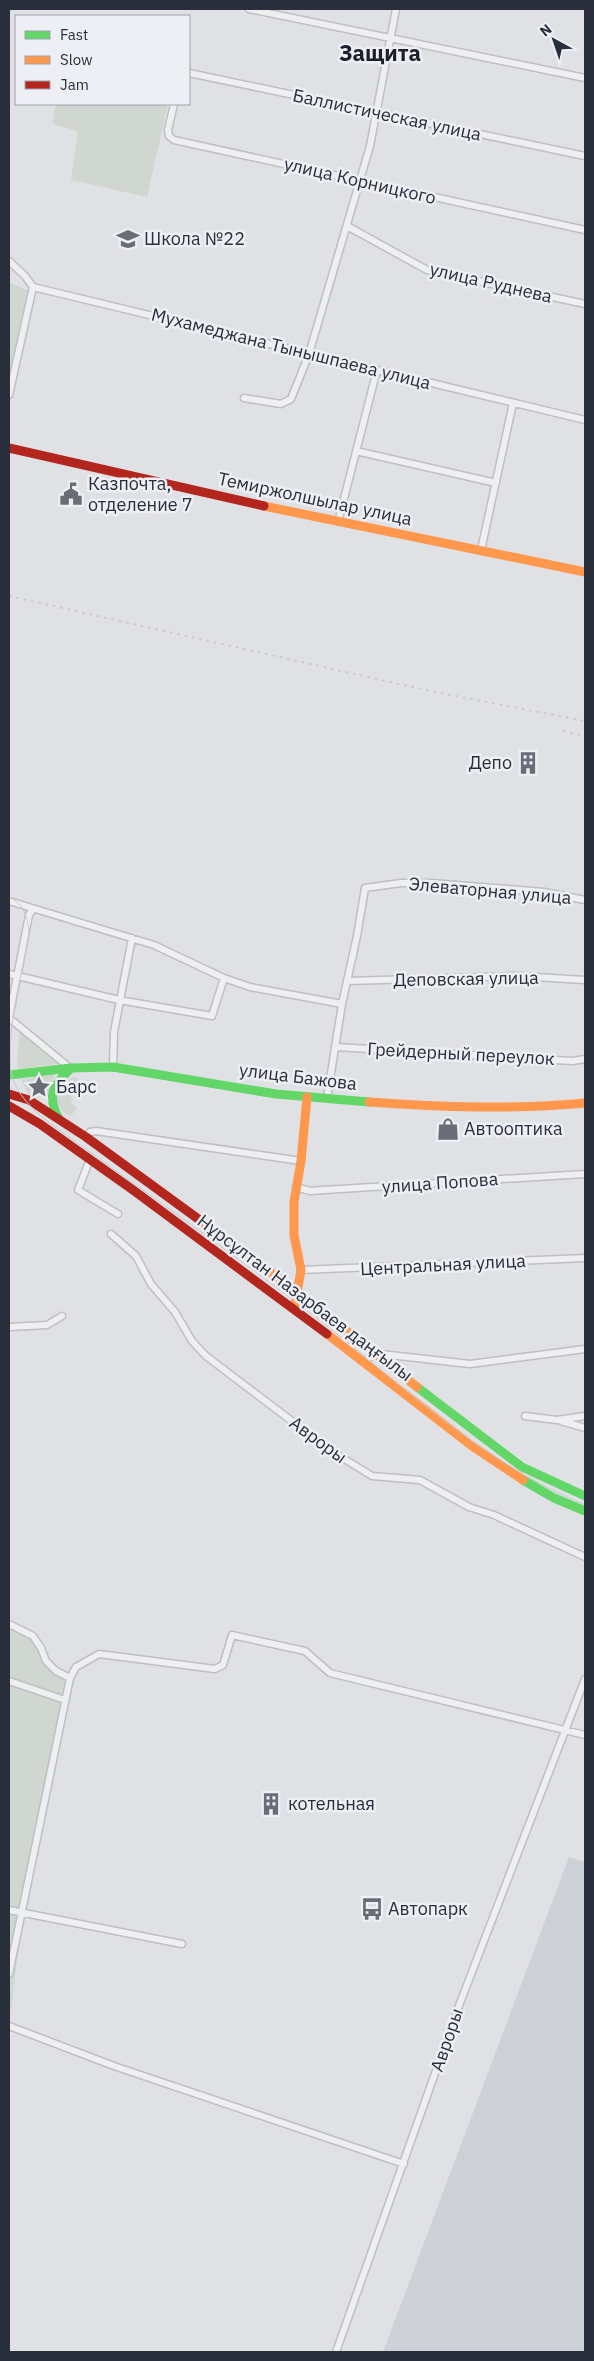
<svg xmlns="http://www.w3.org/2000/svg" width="594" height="2361" font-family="'IBM Plex Sans',sans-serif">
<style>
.built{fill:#ced0d7}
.green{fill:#d0d7d0}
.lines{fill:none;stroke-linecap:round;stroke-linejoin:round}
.street-casing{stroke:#bebfc2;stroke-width:9}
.street{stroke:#eeeff1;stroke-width:6}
.fast{stroke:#63d668;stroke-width:9}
.slow{stroke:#ff974d;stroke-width:9}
.jam{stroke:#b3261e;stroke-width:9}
.tram{stroke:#c8c9cb;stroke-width:1}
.rail{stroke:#c8c9cb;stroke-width:2;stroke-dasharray:2.5 5;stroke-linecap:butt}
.labels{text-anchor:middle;stroke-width:5;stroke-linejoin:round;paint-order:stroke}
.street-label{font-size:18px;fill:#292e3b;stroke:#edeff4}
.poi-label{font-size:18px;fill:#292e3b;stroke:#edeff4;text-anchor:start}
.district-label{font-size:22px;font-weight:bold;fill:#1b202b;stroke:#edeff4}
</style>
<rect width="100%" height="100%" fill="#e0e1e4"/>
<!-- built -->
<path class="built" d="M569,1857L585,1862V2352H383Z"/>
<!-- green -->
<path class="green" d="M56,104H168L147,197L71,180L78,131L52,124Z
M9,282L29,291L9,375Z
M20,1028L65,1063L19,1069L17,1066Z
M55,1073L47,1099L29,1094L21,1080Z
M75,1077L79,1079L78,1087H74L71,1103L77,1108L71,1116C59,1112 51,1097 60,1086C63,1082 70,1079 75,1077Z
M9,1624L33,1636L46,1661L70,1678L23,1913L9,2027Z"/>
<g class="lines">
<defs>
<path id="street" d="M249,9L585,78
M189,73L585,156
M174,104L168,130L169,136L174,140L585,230
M347,226L427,270L585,304
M9,261L25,276L33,287L585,420
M9,395L33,287
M244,398L281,404L291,399L309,354L370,146L396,9
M356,451L496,483
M338,522L377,370
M481,550L513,403
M9,901L154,945L224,978L250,987L342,1004
M33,909L29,915L9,1018L70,1068
M9,974L119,1000L212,1016L224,978
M347,981L519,976L585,980
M336,1047L573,1061L585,1059
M113,1067L114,1032L132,938
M327,1098L342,1004L357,936L365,888L401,883H431L544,892L585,900
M86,1137L90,1132L96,1131L301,1161
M90,1159L78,1190L118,1214
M296,1187L310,1191L324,1190L585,1174
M111,1234L136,1256L151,1284L175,1312L192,1341L206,1356L330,1450L372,1476L420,1480L469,1507L494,1515L585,1557
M301,1270L585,1258
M9,1327L47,1325L62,1316
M366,1363L372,1353L470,1364L585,1349
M525,1416L557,1420L585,1416
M561,1421L585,1428
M9,1624L33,1636L41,1648L46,1661L56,1671L70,1678
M9,1681L65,1700
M9,1910L182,1944
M9,1974L70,1678L76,1667L99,1654L215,1669L223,1665L232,1635L305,1651L330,1673L585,1735
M9,2026L114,2066L404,2164
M336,2352L460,2003L585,1679"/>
</defs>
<!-- street casing -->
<use href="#street" class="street-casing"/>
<!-- street -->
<use href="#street" class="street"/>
<!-- fast -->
<path class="fast" d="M9,1075L71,1068L113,1067L276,1094L369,1102
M59,1119C46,1095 53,1086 71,1068
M417,1387L522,1467L585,1496
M523,1480L554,1498L585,1511"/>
<!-- slow -->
<path class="slow" d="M264,506L585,572
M369,1102C441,1107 513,1110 585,1103
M201,1221L299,1293L417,1387
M294,1309L301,1270L294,1235V1202L301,1161L307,1097
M327,1334L472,1446L523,1480"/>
<!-- jam -->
<path class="jam" d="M9,448L264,506
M9,1094L29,1100L86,1137L201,1221
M9,1106L40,1124L133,1190L327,1334"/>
<!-- tram -->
<path class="tram" d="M9,897C25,904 28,919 29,934C23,971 1,1049 14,1082C22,1101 39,1115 55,1127C135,1185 217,1242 296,1302C389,1372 477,1461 585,1505"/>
<!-- rail -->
<path class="rail" d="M9,596L435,692L585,721
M563,731L585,736"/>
</g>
<!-- icons -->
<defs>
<symbol id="school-bare" viewBox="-9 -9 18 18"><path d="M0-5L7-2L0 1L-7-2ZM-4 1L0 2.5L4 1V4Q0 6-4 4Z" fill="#696d76" stroke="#edeff4" stroke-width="2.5" paint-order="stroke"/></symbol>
<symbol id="civic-bare" viewBox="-9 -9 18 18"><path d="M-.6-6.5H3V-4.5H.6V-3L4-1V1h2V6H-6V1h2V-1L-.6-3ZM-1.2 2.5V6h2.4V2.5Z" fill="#696d76" stroke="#edeff4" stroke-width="2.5" paint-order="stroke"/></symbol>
<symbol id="building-bare" viewBox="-9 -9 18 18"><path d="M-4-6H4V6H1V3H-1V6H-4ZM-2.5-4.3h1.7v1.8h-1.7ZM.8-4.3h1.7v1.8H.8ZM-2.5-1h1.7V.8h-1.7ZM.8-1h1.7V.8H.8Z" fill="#696d76" stroke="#edeff4" stroke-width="2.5" paint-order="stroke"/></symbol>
<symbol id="sight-bare" viewBox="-9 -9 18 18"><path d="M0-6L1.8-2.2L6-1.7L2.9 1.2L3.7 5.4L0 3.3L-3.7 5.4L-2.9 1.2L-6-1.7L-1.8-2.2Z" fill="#696d76" stroke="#edeff4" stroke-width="2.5" paint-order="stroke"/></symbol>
<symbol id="shop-bare" viewBox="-9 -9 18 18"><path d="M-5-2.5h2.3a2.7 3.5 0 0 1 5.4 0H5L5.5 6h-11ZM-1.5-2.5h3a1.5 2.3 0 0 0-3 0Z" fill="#696d76" stroke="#edeff4" stroke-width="2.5" paint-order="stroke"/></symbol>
<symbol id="bus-bare" viewBox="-9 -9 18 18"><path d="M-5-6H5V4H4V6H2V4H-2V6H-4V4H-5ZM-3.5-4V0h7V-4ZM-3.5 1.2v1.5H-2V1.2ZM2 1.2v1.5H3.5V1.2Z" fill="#696d76" stroke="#edeff4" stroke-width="2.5" paint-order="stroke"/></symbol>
</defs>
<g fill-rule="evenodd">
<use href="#school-bare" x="112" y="223" width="32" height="32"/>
<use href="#civic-bare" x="55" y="478" width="32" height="32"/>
<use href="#building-bare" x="512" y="747" width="32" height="32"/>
<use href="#sight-bare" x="23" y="1071" width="32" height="32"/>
<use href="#shop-bare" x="432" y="1113" width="32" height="32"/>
<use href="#building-bare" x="255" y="1788" width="32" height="32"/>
<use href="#bus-bare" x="356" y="1893" width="32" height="32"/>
</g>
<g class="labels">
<!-- street labels -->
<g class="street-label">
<text transform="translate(387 115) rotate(12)" y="6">Баллистическая улица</text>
<text transform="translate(360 181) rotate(13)" y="6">улица Корницкого</text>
<text transform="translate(491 283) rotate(13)" y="6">улица Руднева</text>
<text transform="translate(291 349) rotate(14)" y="6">Мухамеджана Тынышпаева улица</text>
<text transform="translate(315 499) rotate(12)" y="6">Темиржолшылар улица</text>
<text transform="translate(490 891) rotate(5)" y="6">Элеваторная улица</text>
<text transform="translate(466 979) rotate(-1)" y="6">Деповская улица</text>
<text transform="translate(461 1054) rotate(3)" y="6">Грейдерный переулок</text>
<text transform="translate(298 1077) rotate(7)" y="6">улица Бажова</text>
<text transform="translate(440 1183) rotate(-4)" y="6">улица Попова</text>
<text transform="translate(443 1265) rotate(-3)" y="6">Центральная улица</text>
<text transform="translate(305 1298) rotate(37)" y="6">Нұрсұлтан Назарбаев даңғылы</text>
<text transform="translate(318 1440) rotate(36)" y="6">Авроры</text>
<text transform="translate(447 2040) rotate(-71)" y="6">Авроры</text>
</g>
<!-- poi labels -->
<g class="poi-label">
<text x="144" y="245">Школа №22</text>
<text x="88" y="490">Казпочта,<tspan x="88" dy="21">отделение 7</tspan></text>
<text x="512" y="769" text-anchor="end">Депо</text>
<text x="56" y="1093">Барс</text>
<text x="464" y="1135">Автооптика</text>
<text x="288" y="1810">котельная</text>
<text x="388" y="1915">Автопарк</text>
</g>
<!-- district labels -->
<g class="district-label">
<text x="380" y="61">Защита</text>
</g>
</g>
<!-- border -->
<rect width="594" height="2361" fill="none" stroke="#292e3b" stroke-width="20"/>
<!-- legend -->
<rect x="15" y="15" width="175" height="90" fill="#edeff4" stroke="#9fa2aa"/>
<rect x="25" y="31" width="25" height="8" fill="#63d668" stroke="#9fa2aa"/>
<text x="60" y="40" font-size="15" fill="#292e3b">Fast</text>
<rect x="25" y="56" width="25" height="8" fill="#ff974d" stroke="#9fa2aa"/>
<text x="60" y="65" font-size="15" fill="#292e3b">Slow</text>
<rect x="25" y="81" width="25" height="8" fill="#b3261e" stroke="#9fa2aa"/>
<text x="60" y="90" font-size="15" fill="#292e3b">Jam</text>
<!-- north arrow -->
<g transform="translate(554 40) rotate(320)" stroke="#edeff4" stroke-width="4" paint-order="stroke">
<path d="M0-4L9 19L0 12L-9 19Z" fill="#292e3b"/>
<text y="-8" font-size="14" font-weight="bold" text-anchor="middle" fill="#292e3b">N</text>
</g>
</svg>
